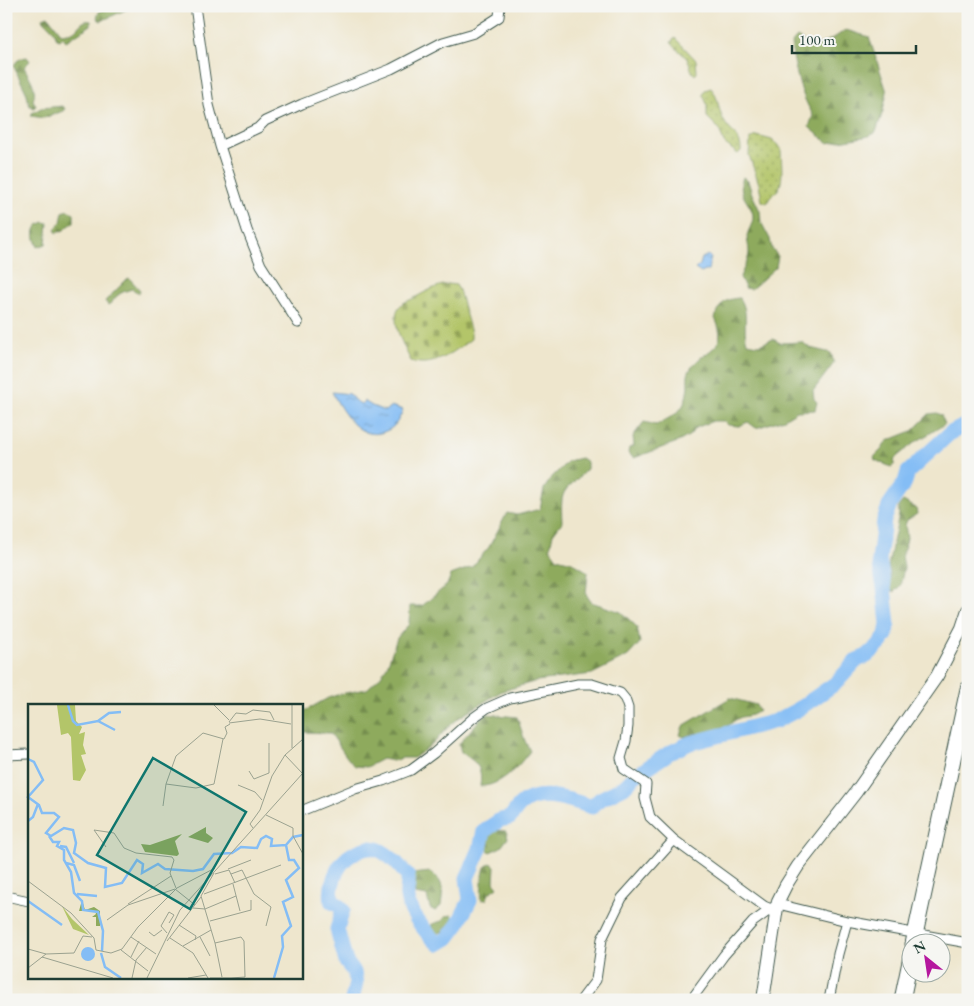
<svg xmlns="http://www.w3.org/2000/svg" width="974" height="1006" font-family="'EB Garamond',serif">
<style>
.grass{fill:url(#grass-dots);stroke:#69814e}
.forest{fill:url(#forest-firs);stroke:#567448}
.cemetery{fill:url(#cemetery-stones);stroke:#69814e}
.water{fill:url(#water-ripples);stroke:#527d94}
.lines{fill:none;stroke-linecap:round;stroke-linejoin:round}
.river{stroke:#84bdf5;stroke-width:15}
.street-casing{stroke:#3e564b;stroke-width:11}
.secondary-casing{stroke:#3e564b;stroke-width:14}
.primary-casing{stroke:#3e564b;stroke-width:17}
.street{stroke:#fff;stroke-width:9}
.secondary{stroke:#fff;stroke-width:12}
.primary{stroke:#fff;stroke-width:15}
.inset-river{fill:none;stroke:#84bdf5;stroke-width:2.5}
.inset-road{fill:none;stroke:#9ba290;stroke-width:1}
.view{fill:#0f766e;fill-opacity:0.15;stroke:#0f766e;stroke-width:2.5}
.inset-edge{fill:none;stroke:#1f3d34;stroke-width:2.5}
</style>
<defs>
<pattern id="grass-dots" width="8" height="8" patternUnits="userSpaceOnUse" patternTransform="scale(1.25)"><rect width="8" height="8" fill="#b3c569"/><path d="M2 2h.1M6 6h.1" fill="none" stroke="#91a157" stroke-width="1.8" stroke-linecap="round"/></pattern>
<pattern id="forest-firs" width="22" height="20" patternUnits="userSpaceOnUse" patternTransform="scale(1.25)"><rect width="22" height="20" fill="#8eaa5d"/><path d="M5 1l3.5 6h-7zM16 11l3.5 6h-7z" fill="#738c4e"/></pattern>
<pattern id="cemetery-stones" width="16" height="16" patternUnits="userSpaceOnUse" patternTransform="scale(1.25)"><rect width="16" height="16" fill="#b3c569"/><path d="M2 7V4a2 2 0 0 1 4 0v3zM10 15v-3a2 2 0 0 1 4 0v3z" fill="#91a157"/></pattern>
<pattern id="water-ripples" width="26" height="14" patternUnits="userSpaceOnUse" patternTransform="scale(1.25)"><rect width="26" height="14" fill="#84bdf5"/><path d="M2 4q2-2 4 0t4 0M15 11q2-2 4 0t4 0" fill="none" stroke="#6b9bc7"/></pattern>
</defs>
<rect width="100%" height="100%" fill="#f6f6f2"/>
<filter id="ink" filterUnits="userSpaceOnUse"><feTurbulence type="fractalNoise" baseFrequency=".02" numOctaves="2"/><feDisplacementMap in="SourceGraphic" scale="10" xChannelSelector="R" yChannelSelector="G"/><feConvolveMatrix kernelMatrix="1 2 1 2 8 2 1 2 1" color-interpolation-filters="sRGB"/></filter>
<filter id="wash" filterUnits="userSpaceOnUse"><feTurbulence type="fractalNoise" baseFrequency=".0096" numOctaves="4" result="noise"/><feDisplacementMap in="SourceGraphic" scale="20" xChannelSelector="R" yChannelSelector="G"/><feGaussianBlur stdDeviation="1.12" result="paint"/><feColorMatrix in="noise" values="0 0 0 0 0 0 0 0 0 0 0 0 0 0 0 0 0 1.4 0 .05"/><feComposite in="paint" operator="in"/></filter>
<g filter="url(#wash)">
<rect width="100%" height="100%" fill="#eee6cd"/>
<!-- grass -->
<path class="grass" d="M675,38L696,60L697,73L695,75C690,71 691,66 688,60C683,53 675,49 671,42Z
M711,88C719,97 718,111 724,121C730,132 742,138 741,151L738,154L724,143L719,129L707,117V104L703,95L705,90Z
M757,136L772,140L781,148C781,158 784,180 779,188C775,195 771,194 767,203L762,201L759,184L749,155L750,139Z"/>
<!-- forest -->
<path class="forest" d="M112,6H134L101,21L97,18L99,12Z
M48,16L62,34C66,33 71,33 74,31C80,26 82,19 91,21V25L66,41L63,37L60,40L57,39L54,31L44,21L43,18Z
M846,30L869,37L887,92L883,111L876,132L869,136L828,143L809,127L813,115C800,94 795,69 791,44L797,37L812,47L832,39Z
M27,57L30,61L24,67C29,77 38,88 33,100L36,106L34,108L29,105L27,94L14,67C15,60 21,58 27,57Z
M63,106L65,109L63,111L44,118L31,116L32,113L41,108Z
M743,177L748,181L752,194L760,211L761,222L770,239L772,249L778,256L776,267C767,275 760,282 751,289L745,288L740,277C743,269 749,260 749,252C749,246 747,241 747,236C748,230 753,224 753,217C753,203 736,198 743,177Z
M67,210L74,213V222L64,230L57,233L55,229L61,222L63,212Z
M44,222L48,223L46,244L38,247C33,236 32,226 44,222Z
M129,278L140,290L139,293L132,289C126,291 121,292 117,296C113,300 113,302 108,305L105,301L127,279Z
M740,298C750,313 742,327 747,343L759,345L773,339L780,343L802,342L810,348L831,353L834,363L813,391L814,399L817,402L815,410L797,411L784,419L756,428L748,422L739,426L728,425L724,421H713L695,428L690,435L680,441L634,458L628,453L629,448L634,446L633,436L644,422L656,425C678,413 685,412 688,386C688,381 687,374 690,370C702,348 731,352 715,318C721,303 724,299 740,298Z
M937,413L941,415L945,424L914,443L894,459L895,464L891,467L875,460L874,457L882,449L887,441L912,431L929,414Z
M581,458L587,462V469C564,494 560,485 562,522L553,534L550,548L557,558L572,562L588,572L586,594L591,602L621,612L637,627L640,643L628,656L592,674L537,681L502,691L460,717L446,729L434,743L414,758H402L393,761L382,759L367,767L355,766C343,755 340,745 330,733L303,732L301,730V713L328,698L340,694L367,689L380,677L387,666L397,638L409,624L410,606H422L447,585L451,575L472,567L489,547L507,513L517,515L540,509L544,489L552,477L568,461Z
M903,501L916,508L917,514L907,520L905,525L907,538L902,555L904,568L900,586L894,592L889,589L890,573L888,566L899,514L898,507Z
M730,698L756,705L759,710C749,719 746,714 737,719C730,723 725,730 716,733C706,736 696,732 684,737L680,735L683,726Z
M487,714L517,717L525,741L530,751C519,766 500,787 480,786C483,766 476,763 461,752L459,744L480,719Z
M494,830L506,831L508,838L501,847L490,852C484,846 486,841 488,834Z
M491,863L495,866L494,882L498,887L489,893L487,899L482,900C480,894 483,873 485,867Z
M430,872C445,882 443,890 441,906L435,911L430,908L427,896L415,894L413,874Z
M452,915L455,920C448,928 444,932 434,935L431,932L432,924L442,921L446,916Z"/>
<!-- cemetery -->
<path class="cemetery" d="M448,284L456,285L459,290L471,333V339C454,352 433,369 411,361C404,347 387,316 402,304C406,301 411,300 416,297C427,291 436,286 448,284Z"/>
<!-- water -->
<path class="water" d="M708,255L711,258L708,270L701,273L695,269L700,265L702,258Z
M332,392L350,394L354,400L361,404L364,401L372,406L385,411L391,406L403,410C399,419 396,427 386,431C360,443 342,412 332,392Z"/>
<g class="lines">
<!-- river -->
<path class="river" d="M352,1000L356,983L354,972L346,962L337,929L343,910L337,904L332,902C329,886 336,867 348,857C352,854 355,853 359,851C365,848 369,847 377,849C390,854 400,866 408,877C409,884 406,891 407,897C409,913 427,934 438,944L448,938L457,926L470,900L467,878L480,849L484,831L500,820L510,818C513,814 516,809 520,805C538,788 572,800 592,807L600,799L624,787L635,776L669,753L690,743L776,721L797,710L836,683L857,660L867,656L879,645L886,635L888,624L884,588L879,560L884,520L890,504L905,482L908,472L949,434L968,424"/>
</g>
</g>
<g filter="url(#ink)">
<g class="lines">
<defs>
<path id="street" d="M195,6L209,105L220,146L247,230L261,265L298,323
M220,146L258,128L265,121L302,104L391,69L443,42L474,33L499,17L500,6
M6,755L29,754
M301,811L355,789L383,781L411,770L434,753L473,718L487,708L510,698L578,684H592L620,693L625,699L628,708V726L626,741L621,758L624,769L646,784L645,798L650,817L674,840L764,906L771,909
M6,896L29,901
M581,1000L596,980L602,939L622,898L674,840
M691,1000L724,955L753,922L778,904L847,921L968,943
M829,1000L838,954L847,921"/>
<path id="secondary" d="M763,1000L778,901L786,885L798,866L856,792L937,676L962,628L968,610"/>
<path id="primary" d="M913,944L968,689
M902,1000L912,952"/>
</defs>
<!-- street casing -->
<use href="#street" class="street-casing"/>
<!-- secondary casing -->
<use href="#secondary" class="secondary-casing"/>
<!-- primary casing -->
<use href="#primary" class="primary-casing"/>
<!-- street -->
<use href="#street" class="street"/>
<!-- secondary -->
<use href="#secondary" class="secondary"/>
<!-- primary -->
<use href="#primary" class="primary"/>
</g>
</g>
<!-- overview -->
<g transform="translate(28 704)">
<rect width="275" height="275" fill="#eee6cd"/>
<path d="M178,123V129L185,134L180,139L160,133ZM154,130L147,137L151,150L149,152L117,148L113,140L122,141ZM54,196L57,206L66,203L72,207V222H68V213H64L68,210L67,207H51Z" fill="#8eaa5d"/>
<path d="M29,1H47L48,17L54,23L51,30L57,28L55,41L58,50L53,51L58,66L52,77L45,76L43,33L40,29L33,31ZM34,202L44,215L61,231L45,225Z" fill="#b3c569"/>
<path d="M53 250a7 7 0 1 1 14 0a7 7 0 1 1-14 0Z" fill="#84bdf5"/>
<path class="inset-river" d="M40,1L45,17L49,21L70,17L87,26M70,17L81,9L93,8M0,55L6,58L15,76L0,93L11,101L14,109H26L31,113L18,129L23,132L36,124L45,126L48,139L46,149L60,159L78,164L77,183L94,179L109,156L115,160L114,169L130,160L137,165L165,167L175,165L186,150L204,149L213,143L229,144L233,135L238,132L244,135L243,142L258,141L261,156H266L271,164L258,176L265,193L255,198L263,222L254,232L255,243L246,274M0,117L5,113L10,100M21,132L25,138H31L29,142L36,146V156L43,168L46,189L54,197L55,206L70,208L75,227L74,247M258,141L265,133L275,131M32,142L38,143L46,159M38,159L46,161L52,177M49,190L69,192M0,197L34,221M73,249L77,263L93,274"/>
<path class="inset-road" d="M186,1L201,16M201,18L208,9L218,10L225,6L242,8L246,16M201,19L232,15L263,20M241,39V69M264,44V1M257,51L275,70M221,67L226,75L241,69M138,80L168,84L186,80L195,35M210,81L227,88L234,96M135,102L138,80L148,52L175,29L196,35L199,29L197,23L202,20M238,111L265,124V132L275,150M225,124L222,120L232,106L244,72L257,51L275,35M78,143L66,126L86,129L96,144L108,149L144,153L146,156L142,169L148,184M200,165L223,156M186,169L173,192L187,239L213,233L216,237L217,273L203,274M187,170L201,166L207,179M203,170L214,166L226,190L243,203L238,222M0,177L43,209L66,234L68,246L83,249L94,245L110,223L149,184L187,164M205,180L212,207M176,190L253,161M100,200L143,172M165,204L177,205L208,192M79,216L100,201L147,185L167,201M182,217L223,206V196M151,221L168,232L167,236M121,228L126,232L134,226M139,229L133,222L141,208L146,211L141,219M103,233L128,250M172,233L182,252M142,234L165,249L180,274M139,237L173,193M187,239L194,273M155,242L183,226M0,245L18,250M93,246L120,267M14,253L85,274M103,253L111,237M0,264L18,250L46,249L55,232L64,233M104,274L108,256L119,243M119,274L152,206L275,69M160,274L178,271M182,274H203"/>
<path class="view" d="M125,54L218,108L162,205L69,151Z"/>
<rect width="275" height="275" class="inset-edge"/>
</g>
<!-- margin -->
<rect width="974" height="1006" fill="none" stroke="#f6f6f2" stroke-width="25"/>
<!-- north arrow -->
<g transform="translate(926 958) rotate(330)"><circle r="24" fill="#f6f6f2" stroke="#a0aca6"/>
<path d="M0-4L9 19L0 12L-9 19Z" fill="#b5179e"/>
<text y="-8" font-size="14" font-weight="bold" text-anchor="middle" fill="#1f3d34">N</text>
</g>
<!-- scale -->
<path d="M792 45v8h124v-8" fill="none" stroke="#1f3d34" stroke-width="2.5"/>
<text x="799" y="45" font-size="15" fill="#1f3d34" stroke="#f6f6f2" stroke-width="4" paint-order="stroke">100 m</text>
</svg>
